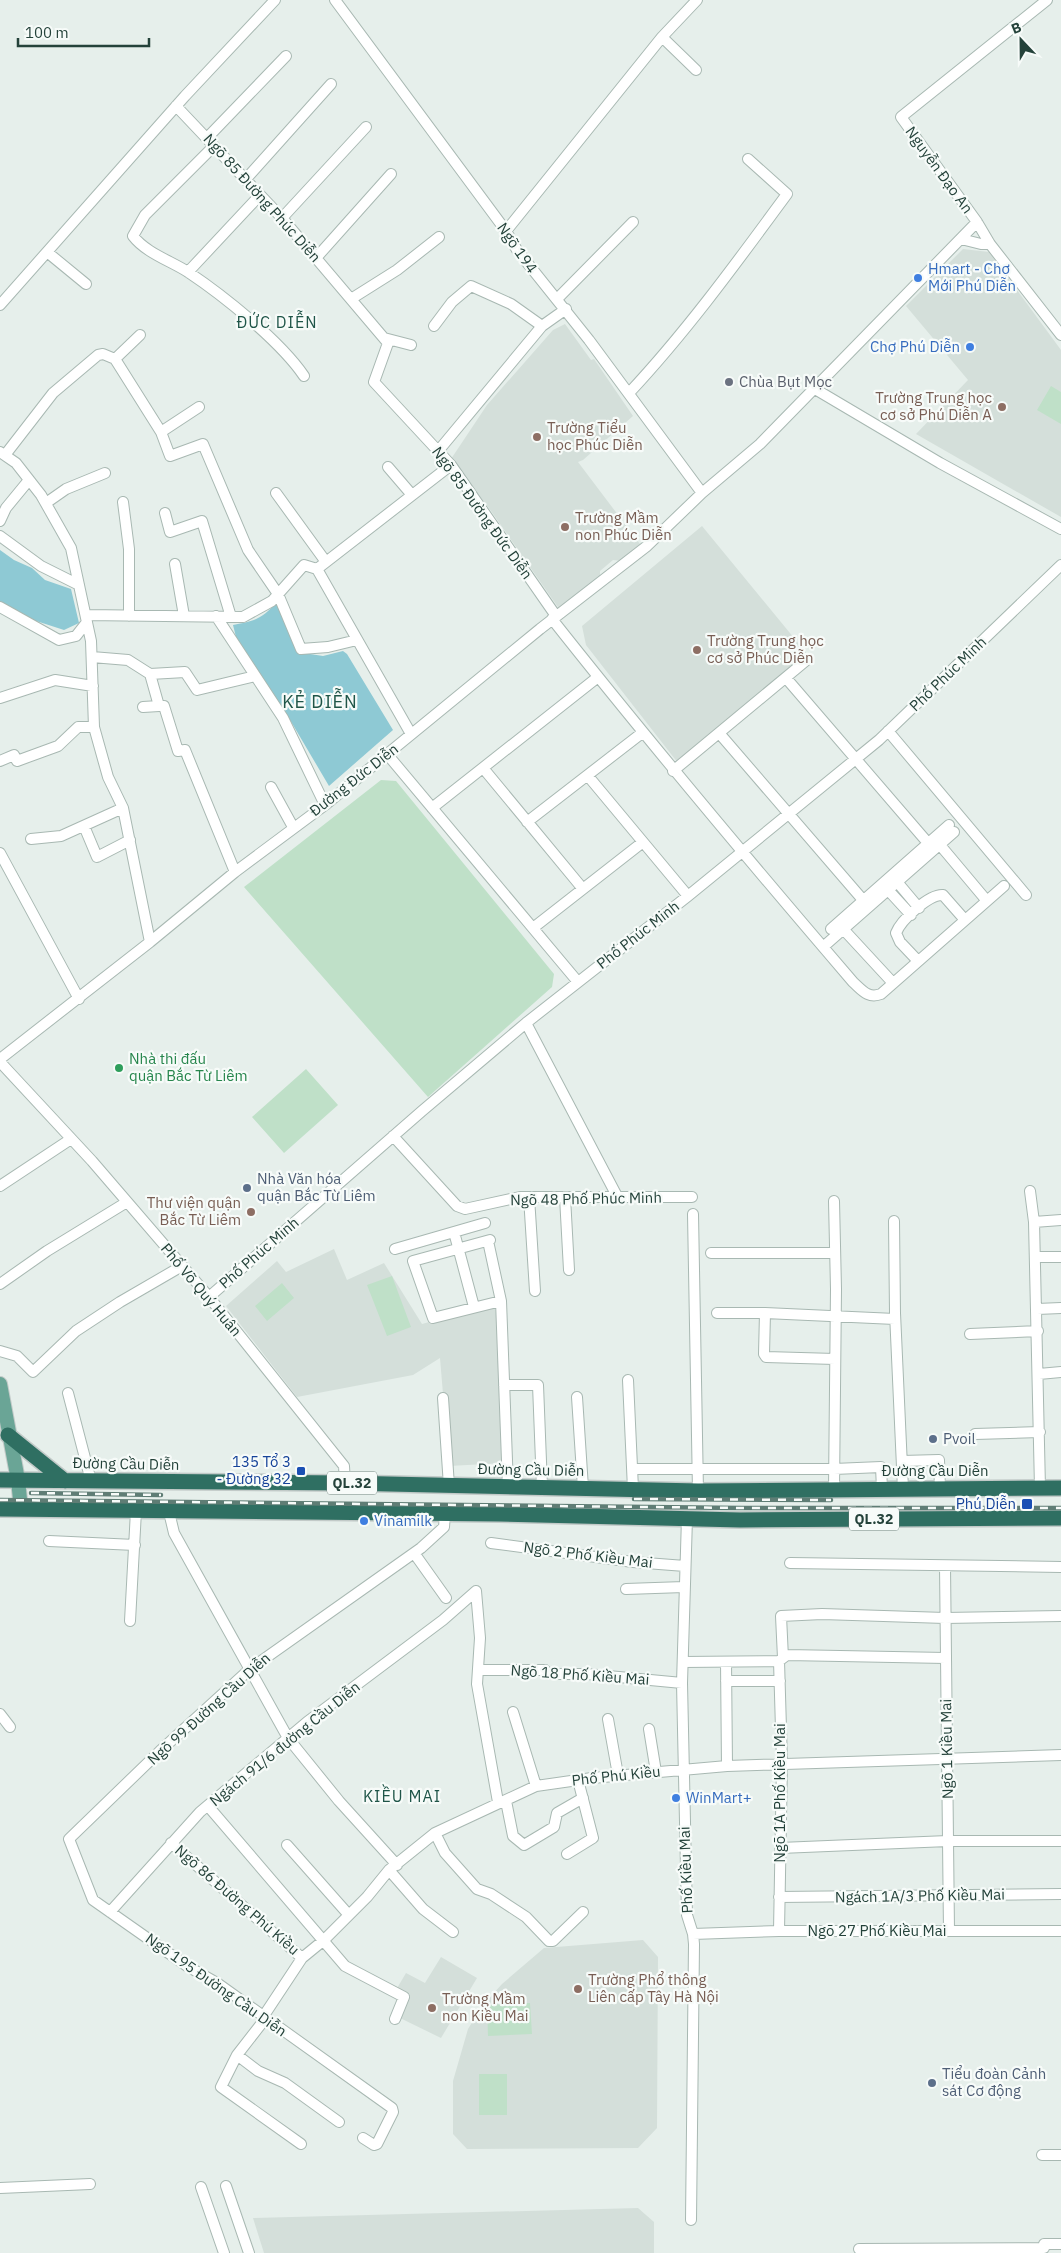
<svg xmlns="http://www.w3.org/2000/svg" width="1061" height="2253" font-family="'IBM Plex Sans',sans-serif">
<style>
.built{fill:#d4dfda}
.green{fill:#bfe0c8}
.water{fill:#8ec9d4}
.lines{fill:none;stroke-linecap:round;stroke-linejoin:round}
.minor-casing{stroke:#a8b8b2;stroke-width:12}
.major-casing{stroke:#c2cac8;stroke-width:16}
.highway-casing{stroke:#c2cac8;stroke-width:18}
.minor{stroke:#fff;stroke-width:10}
.major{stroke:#6aa596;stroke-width:14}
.highway{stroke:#2f6f62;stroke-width:15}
.rail-casing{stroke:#5f7d75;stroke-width:4.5}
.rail{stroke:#f7fbf9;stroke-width:2.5;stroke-dasharray:8;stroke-linecap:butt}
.shop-dot{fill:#3f7fe0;stroke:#f7fbf9;stroke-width:2}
.worship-dot{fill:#6b7280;stroke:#f7fbf9;stroke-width:2}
.education-dot{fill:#8d6e63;stroke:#f7fbf9;stroke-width:2}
.leisure-dot{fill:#2e9e5b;stroke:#f7fbf9;stroke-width:2}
.service-dot{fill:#5c6f8a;stroke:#f7fbf9;stroke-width:2}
.transit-dot{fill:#1a4fb4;stroke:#f7fbf9;stroke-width:2}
.labels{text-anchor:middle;stroke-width:4.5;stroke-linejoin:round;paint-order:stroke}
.shield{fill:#f7fbf9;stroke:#637a73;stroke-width:1}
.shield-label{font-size:14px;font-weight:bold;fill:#24423a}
.street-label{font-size:15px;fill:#24423a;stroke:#f7fbf9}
.shop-label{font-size:15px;fill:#366cbe;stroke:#f7fbf9;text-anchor:start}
.worship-label{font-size:15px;fill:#5b616d;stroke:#f7fbf9;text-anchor:start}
.education-label{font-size:15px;fill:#785e54;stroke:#f7fbf9;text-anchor:start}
.leisure-label{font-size:15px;fill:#27864d;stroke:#f7fbf9;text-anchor:start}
.service-label{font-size:15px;fill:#4e5e75;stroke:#f7fbf9;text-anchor:start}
.transit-label{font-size:15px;fill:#164399;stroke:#f7fbf9;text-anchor:end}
.neighbourhood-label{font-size:16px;letter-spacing:1px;fill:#1f5548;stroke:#f7fbf9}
.quarter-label{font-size:18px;letter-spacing:1px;fill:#1f5548;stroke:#f7fbf9}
</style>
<rect width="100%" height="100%" fill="#e6efeb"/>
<!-- built -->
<path class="built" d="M963,249L989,252L1061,350V517L916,434L968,380L906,306Z
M565,324L591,360L594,359L633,416L583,460L578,462L640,544L621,561L613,560L600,571V577L560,610L491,511L451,459L487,405L553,330Z
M702,526L808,655L678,763L586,645L582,626Z
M334,1249L347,1280L384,1263L422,1324L494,1304L497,1320L504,1463L449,1466L440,1358L413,1375L297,1397L226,1306L277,1261L286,1272Z
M643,1940L658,1957L657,2128L638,2148L467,2149L453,2134V2081L468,2029L483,2005L502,1984L544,1948Z
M441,1957L477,1978L441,2038L400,2018L409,1998L396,1990L406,1973L425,1983Z
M638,2208L654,2222V2253H264L253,2218Z"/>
<!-- green -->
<path class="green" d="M1051,386L1061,392V424L1037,410Z
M381,780L396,781L554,974L552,987L428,1097L244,887Z
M306,1069L338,1105L284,1153L252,1117Z
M392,1276L411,1327L387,1336L367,1285Z
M282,1283L294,1298L267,1321L255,1306Z
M530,2003L532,2034L488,2036L487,2005Z
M479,2074H507V2115H479Z"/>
<!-- water -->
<path class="water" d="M0,550L14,560L32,568L45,580L71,589L79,623L64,630L27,618L0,604Z
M278,601L297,652L323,656L343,651L347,654L393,730L329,786L283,708L262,683L238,645L233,625C257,621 262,618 278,601Z"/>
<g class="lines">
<defs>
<path id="minor" d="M335,0L506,231L517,250L589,340L702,493
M1047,0L901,117L977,222L990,244L1061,335
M662,37L696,70
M176,106L282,218L388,343L374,382L451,465L556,616
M207,138L286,56
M214,146L145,215L133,236C146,253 171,261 188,272C224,296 280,341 304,376
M245,180L331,84
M282,218L366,127
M506,231L662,37L697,0
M961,239L981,244H990
M47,252L86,284
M316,258L391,174
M188,272L260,195
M558,298L633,222
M351,299L397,270L439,237
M0,305L185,96L275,0
M434,326L452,302L471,286L511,304L542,326
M140,335L115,359L161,432L170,456L203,444L248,550L278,594L301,649L328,647L357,640
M384,338L411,345
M815,389L940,463L1061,529
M629,393C687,331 737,262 787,194L748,159
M161,432L199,407
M439,450L542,326L566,309
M0,452L16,463L41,495L71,548L91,641L94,727L108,777L123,808L150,942
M5,455L53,393L98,355L103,354L115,359
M388,467L412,495
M276,493L326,562
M123,502L129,549V616
M46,503L66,489L105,473
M165,513L170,532L202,521L231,617
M0,521L6,508L29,480
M0,536L41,566L79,585
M175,564L184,616
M317,569L411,734
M317,569L451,465
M0,607L59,640L76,636L87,622
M86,615L243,617L272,601L304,565L317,569
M216,616L283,718L325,805
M552,619C650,743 751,863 853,982C862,990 868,999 881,994L1004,886
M92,657L128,660L150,674L185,672L197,690L255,676
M150,674L159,706H164L178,751L185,750L235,872
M786,678L928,843
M0,698L55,680L93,686
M143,707L159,706
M888,731L1026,895
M719,733L863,900
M387,754L578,982
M0,761L14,755L17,761L58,746L78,727H94
M483,768L583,889
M673,771L808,659
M588,776L688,896
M271,787L293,827
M432,808L598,677
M527,822L642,733
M84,826L97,857L130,840
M31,839L61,836L123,808
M940,845L987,901
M0,853L79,999
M898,883L919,908
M889,891L911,915
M533,928L643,842
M831,929L949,825
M844,930L893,983
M823,947L954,832
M918,961L900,942L896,933C901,920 929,894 943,895L965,920
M526,1023L618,1198
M0,1059L150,942L235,872L325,805L540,629L647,546L702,493L760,444L977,222
M0,1062L92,1161L209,1297L344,1466L345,1483
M393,1136L457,1206L465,1209L520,1197H692
M0,1186L71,1139
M1030,1191L1034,1222L1040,1488
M529,1197L535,1291
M565,1197L569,1270
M834,1201L836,1289L834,1489
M693,1214L698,1491
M894,1221L895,1313L903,1489
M1034,1222L1061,1220
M454,1232L474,1307
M490,1240L413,1261L433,1318L501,1301
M488,1241L501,1301L508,1487
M395,1249L485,1223
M711,1253H834
M1035,1257H1061
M0,1284L47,1251L127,1202
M209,1297L422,1111L526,1023L688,896L879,740L1061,565
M1037,1309L1061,1308
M717,1313H765L895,1319
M765,1313L764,1354L766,1357L835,1359
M970,1334L1038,1331
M0,1351L17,1356L33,1372L76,1331L120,1302L182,1266
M1039,1374L1061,1372
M628,1380L633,1489
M504,1385H538L542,1487
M68,1393L91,1481
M577,1397L583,1488
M443,1398L449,1486
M975,1434L1040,1432
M902,1461L939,1460L940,1489
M632,1469H834L881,1467L882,1489
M169,1512L174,1533L288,1738L339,1801L397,1865
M687,1518L682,1683L687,1915L693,1934L694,1944L691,2220
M49,1541L135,1545
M491,1543L633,1562L685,1566
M414,1553L446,1598
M790,1563L1061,1567
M945,1566L949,1931
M626,1589L684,1587
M476,1591L480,1638L477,1684L498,1802
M130,1621L136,1511
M783,1658L781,1616L822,1614L945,1618L1061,1616
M783,1658L787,1655L946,1658
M683,1662L779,1661
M726,1662L727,1766
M478,1670H545L548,1674H587L682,1683
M726,1681H780
M513,1712L536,1786
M0,1714L10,1727
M608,1719L618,1775
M649,1729L656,1772
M506,1801L513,1836L524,1845L554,1827L557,1813L583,1798
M208,1806L345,1966L404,1997L395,2019
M435,1833L445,1853L477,1889L491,1894L526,1917L549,1941H553L583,1912
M171,1843L302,1958
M287,1845L348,1914
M780,1848L948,1841H1061
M567,1854L593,1838L578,1780
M389,1870L423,1909L453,1932
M779,1897L1061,1894
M110,1912L200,1812L307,1722L443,1620L476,1591
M779,1931L782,1763L779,1661L783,1658
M693,1934L779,1931H1061
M263,2017L302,1958L324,1940L367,1897L389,1870L435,1833L536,1786L592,1778L727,1766L1061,1755
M265,2019L237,2055L221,2087L301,2144
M237,2055L258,2071L285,2083L339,2122
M363,2138L374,2145L377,2144L393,2112L392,2108L217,1983L187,1966L93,1900L69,1839L160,1751L250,1669L421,1548L444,1527L445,1514
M1042,2155H1061
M226,2186L249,2253
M201,2187L224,2253
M0,2188L90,2184
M1044,2244H1061
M859,2249L1044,2248"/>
<path id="major" d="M0,1384L18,1480L21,1509"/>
<path id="highway" d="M8,1435L65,1481
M0,1480L345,1483L698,1491L1061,1488
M0,1509L499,1514L740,1520L1061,1518"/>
</defs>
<!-- minor casing -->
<use href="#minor" class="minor-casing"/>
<!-- major casing -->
<use href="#major" class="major-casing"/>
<!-- highway casing -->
<use href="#highway" class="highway-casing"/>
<!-- minor -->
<use href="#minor" class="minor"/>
<!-- major -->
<use href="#major" class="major"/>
<!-- highway -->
<use href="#highway" class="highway"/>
<defs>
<path id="rail" d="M31,1493L161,1495
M634,1499L831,1500
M0,1500L741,1508H1061"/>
</defs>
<!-- rail casing -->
<use href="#rail" class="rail-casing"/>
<!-- rail -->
<use href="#rail" class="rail"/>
</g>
<!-- markers -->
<g class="shop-dot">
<circle cx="918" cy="278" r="5"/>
<circle cx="970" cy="347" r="5"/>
<circle cx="364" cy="1521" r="5"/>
<circle cx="676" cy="1798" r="5"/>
</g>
<circle class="worship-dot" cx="729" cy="382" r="5"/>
<g class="education-dot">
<circle cx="1002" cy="407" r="5"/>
<circle cx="537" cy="437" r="5"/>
<circle cx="565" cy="527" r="5"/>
<circle cx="697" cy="650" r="5"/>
<circle cx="251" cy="1212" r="5"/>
<circle cx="578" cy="1989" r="5"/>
<circle cx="432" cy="2008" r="5"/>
</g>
<circle class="leisure-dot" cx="119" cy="1068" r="5"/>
<g class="service-dot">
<circle cx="247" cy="1188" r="5"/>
<circle cx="933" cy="1439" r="5"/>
<circle cx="932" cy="2083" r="5"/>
</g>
<g class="transit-dot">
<rect x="296" y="1466" width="10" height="10" rx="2.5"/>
<rect x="1021" y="1498" width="12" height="12" rx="2.5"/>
</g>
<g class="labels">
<!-- shield labels -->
<g class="shield">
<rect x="327" y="1471.5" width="50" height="23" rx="4"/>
<rect x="849" y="1507.5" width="50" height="23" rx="4"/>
</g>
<g class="shield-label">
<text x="352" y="1488">QL.32</text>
<text x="874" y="1524">QL.32</text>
</g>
<!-- street labels -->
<g class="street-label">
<text transform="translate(939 170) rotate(54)" y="5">Nguyễn Đạo An</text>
<text transform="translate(262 198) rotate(48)" y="5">Ngõ 85 Đường Phúc Diễn</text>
<text transform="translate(517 248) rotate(55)" y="5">Ngõ 194</text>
<text transform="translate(482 513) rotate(54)" y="5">Ngõ 85 Đường Đức Diễn</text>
<text transform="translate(948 674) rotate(-44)" y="5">Phố Phúc Minh</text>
<text transform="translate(354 780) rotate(-38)" y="5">Đường Đức Diễn</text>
<text transform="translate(638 935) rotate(-38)" y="5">Phố Phúc Minh</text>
<text transform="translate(586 1199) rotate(-1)" y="5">Ngõ 48 Phố Phúc Minh</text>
<text transform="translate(259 1253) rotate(-41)" y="5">Phố Phúc Minh</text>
<text transform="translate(201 1290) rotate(50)" y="5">Phố Võ Quý Huân</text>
<text transform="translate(126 1464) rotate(1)" y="5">Đường Cầu Diễn</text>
<text transform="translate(531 1470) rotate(1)" y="5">Đường Cầu Diễn</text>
<text x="935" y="1476">Đường Cầu Diễn</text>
<text transform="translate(588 1555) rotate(7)" y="5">Ngõ 2 Phố Kiều Mai</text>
<text transform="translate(580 1675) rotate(4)" y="5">Ngõ 18 Phố Kiều Mai</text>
<text transform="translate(209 1709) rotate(-42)" y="5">Ngõ 99 Đường Cầu Diễn</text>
<text transform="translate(285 1744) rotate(-39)" y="5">Ngách 91/6 đường Cầu Diễn</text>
<text transform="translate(947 1749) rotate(-91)" y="5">Ngõ 1 Kiều Mai</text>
<text transform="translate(616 1776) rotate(-6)" y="5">Phố Phú Kiều</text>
<text transform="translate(780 1793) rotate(-90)" y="5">Ngõ 1A Phố Kiều Mai</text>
<text transform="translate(686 1870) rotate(-92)" y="5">Phố Kiều Mai</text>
<text transform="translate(920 1896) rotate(-1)" y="5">Ngách 1A/3 Phố Kiều Mai</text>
<text transform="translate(237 1900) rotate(41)" y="5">Ngõ 86 Đường Phú Kiều</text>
<text x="877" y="1936">Ngõ 27 Phố Kiều Mai</text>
<text transform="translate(216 1985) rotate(35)" y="5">Ngõ 195 Đường Cầu Diễn</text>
</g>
<!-- shop labels -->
<g class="shop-label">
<text x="928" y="274">Hmart - Chợ<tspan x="928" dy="17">Mới Phú Diễn</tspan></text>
<text x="960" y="352" text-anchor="end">Chợ Phú Diễn</text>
<text x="374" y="1526">Vinamilk</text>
<text x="686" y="1803">WinMart+</text>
</g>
<!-- worship labels -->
<g class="worship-label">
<text x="739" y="387">Chùa Bụt Mọc</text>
</g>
<!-- education labels -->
<g class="education-label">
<text x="992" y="403" text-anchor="end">Trường Trung học<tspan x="992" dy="17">cơ sở Phú Diễn A</tspan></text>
<text x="547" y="433">Trường Tiểu<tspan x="547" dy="17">học Phúc Diễn</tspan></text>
<text x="575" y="523">Trường Mầm<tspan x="575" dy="17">non Phúc Diễn</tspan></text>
<text x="707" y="646">Trường Trung học<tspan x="707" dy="17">cơ sở Phúc Diễn</tspan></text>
<text x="241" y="1208" text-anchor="end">Thư viện quận<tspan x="241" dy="17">Bắc Từ Liêm</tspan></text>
<text x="588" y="1985">Trường Phổ thông<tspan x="588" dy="17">Liên cấp Tây Hà Nội</tspan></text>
<text x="442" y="2004">Trường Mầm<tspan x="442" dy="17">non Kiều Mai</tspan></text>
</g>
<!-- leisure labels -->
<g class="leisure-label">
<text x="129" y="1064">Nhà thi đấu<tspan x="129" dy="17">quận Bắc Từ Liêm</tspan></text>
</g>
<!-- service labels -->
<g class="service-label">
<text x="257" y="1184">Nhà Văn hóa<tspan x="257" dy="17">quận Bắc Từ Liêm</tspan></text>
<text x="943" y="1444">Pvoil</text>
<text x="942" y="2079">Tiểu đoàn Cảnh<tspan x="942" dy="17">sát Cơ động</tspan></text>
</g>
<!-- transit labels -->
<g class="transit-label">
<text x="291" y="1467">135 Tổ 3<tspan x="291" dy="17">- Đường 32</tspan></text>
<text x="1016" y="1509">Phú Diễn</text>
</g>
<!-- neighbourhood labels -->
<g class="neighbourhood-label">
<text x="277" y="328">ĐỨC DIỄN</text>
<text x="402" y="1802">KIỀU MAI</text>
</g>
<!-- quarter labels -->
<g class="quarter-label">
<text x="320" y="708">KẺ DIỄN</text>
</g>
</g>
<!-- north arrow -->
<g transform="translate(1021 40) rotate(338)" stroke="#f7fbf9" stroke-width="4" paint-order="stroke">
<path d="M0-4L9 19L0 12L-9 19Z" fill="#24423a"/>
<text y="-8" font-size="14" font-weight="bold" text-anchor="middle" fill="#24423a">B</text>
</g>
<!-- scale -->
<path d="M18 38v8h131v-8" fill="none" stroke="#24423a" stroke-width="2.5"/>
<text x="25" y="38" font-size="15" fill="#24423a" stroke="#f7fbf9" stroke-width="4" paint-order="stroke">100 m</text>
</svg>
